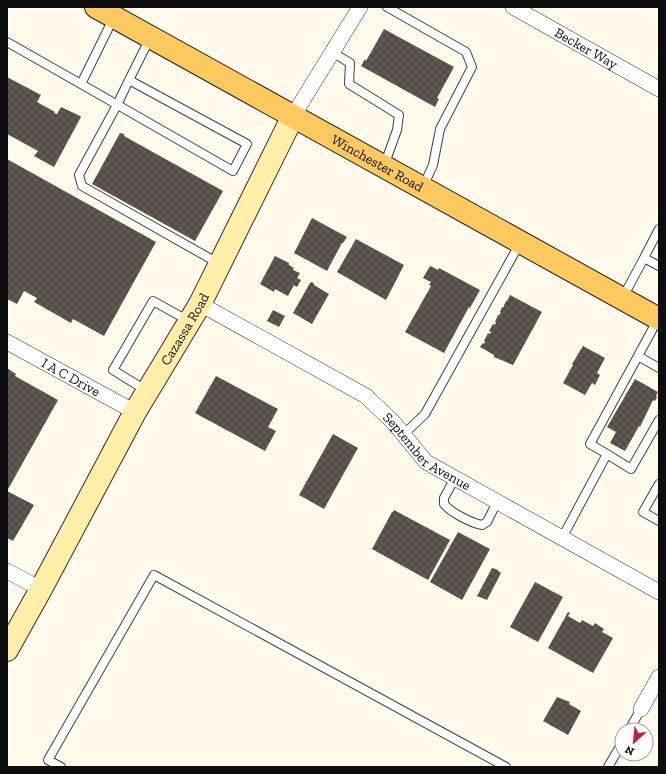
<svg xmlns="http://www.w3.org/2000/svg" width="666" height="774" font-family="'Zilla Slab',serif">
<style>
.building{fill:url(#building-cross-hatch)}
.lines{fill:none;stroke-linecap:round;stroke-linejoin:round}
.lane-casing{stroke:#404040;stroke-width:10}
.street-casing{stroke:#404040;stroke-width:16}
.secondary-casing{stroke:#2f2f2f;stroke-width:24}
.primary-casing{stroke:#1e1e1e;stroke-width:24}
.lane{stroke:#fff;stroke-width:8}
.street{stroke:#fff;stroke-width:15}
.secondary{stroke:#ffeea7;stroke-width:22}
.primary{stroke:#fcc95f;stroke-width:22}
.labels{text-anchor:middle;stroke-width:4;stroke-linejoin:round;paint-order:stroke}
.street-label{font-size:14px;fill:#0d0d0d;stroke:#fff}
</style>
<defs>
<pattern id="building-cross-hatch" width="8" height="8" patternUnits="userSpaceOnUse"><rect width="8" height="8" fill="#564d49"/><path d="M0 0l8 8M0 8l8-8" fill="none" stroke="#69625f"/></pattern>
</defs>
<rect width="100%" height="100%" fill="#fffaec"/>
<!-- building -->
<path class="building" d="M384,29L454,67L437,98L439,99L435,107L361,66L365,59L366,61Z
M7,77L41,95L37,102L55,112L54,113L57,114L61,107L80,116L81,117L54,167L34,156L38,151L7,134Z
M120,133L124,134V136L223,191L195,241L92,184Z
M7,159L156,242L104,336L73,319L71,323L34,302L37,298L24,291L17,304L7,299Z
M312,218L347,237L343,243H342L327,271L294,253Z
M356,239L404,265L386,300L337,272Z
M275,256L289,263V265L294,268L293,270L300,273L297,278L301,280L297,287L294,285L288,296L275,289L274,292L260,284Z
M430,266L438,270L439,268L480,290L470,308L469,307L444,353L405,332L431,286L429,285L431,282L423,278Z
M312,282L314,284V285L329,294L312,324L293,313L310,283Z
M510,295L542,312L513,365L494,357V355L480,347L483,343L484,344L485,342L484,341L488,333L490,334L491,332L489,331L493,324L495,325L496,322H495L498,315H499L501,313L500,312L502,307L503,308L506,301H507Z
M273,310L285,316L279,327L267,321Z
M583,346L605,358L597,373L600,375L595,385L592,383L585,395L563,383L573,365L572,364Z
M7,368L16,374L15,376L58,400L7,491L34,505L13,541L7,538Z
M216,376L278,409L268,427L276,431L265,451L195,413Z
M635,379L658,392L656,396L657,397L655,401L653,400L640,427L639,426L625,451L610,443L616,432L607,427Z
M333,434L358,448L324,509L299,495Z
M394,510L450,540L428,580L372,549L392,512H393Z
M458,532L490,549L462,600L430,582Z
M492,568L496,569L501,573L487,600L477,596Z
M535,582L563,597L538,642L510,627Z
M568,612L570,613L568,616L580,623L582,620L593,626L595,623L604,629L602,632L613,638L593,673L548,648Z
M557,697L570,702L569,704L581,711L568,735L543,721Z"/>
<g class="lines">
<defs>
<path id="lane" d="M387,7L466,52L472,67L440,129L433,165L423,187
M114,17L81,84L233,171L247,144L129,80
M150,38L129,80L117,105L79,175L82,186L218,263
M7,42L81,84
M332,52L350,63L349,84L399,115L397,130L384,166
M644,258L659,229
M622,299L644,258L659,266
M638,356L658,319
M147,391L113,370L153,301L189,321
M404,434L425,414L520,243
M607,454L631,469L659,420
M455,478L444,498V504C450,512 471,523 482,525L487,522L497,502
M659,484L643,512L659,521
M562,538L607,454L590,444L638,356L659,368
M629,730L641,709
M61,767L48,760L154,575L506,767
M608,767L622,743"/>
<g id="street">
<path id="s1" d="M513,7L659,89"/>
<path d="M293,116L360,7"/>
<path id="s2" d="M200,304L366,396L394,423L426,462L659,592"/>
<path id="s3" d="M7,342L135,412"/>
<path d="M7,571L41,589"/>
<path d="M641,709L659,677"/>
</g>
<g id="secondary">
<path id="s4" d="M7,650L41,589L135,412L200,304L293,116"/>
</g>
<g id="primary">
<path id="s5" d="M96,7L659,319"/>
</g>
</defs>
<!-- lane casing -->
<use href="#lane" class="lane-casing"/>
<!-- street casing -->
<use href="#street" class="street-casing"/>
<!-- secondary casing -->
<use href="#secondary" class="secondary-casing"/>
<!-- primary casing -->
<use href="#primary" class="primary-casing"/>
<!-- lane -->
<use href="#lane" class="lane"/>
<!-- street -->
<use href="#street" class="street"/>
<!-- secondary -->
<use href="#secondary" class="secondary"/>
<!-- primary -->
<use href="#primary" class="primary"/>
</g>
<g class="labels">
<!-- street labels -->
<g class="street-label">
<text dy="5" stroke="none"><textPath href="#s1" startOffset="84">Becker Way</textPath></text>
<text dy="5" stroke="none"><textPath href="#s5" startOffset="322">Winchester Road</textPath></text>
<text dy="5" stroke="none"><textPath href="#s4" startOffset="367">Cazassa Road</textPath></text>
<text dy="5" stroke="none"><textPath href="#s3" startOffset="73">I A C Drive</textPath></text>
<text dy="5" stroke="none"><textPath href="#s2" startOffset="273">September Avenue</textPath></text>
</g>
</g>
<!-- border -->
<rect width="666" height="774" fill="none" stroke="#0d0d0d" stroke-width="16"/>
<!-- north arrow -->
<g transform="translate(634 742) rotate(207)"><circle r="19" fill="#ffffff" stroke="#9e9e9e"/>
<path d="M0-3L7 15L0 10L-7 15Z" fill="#c12136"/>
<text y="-6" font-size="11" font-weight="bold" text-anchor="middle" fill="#0d0d0d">N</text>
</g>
</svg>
